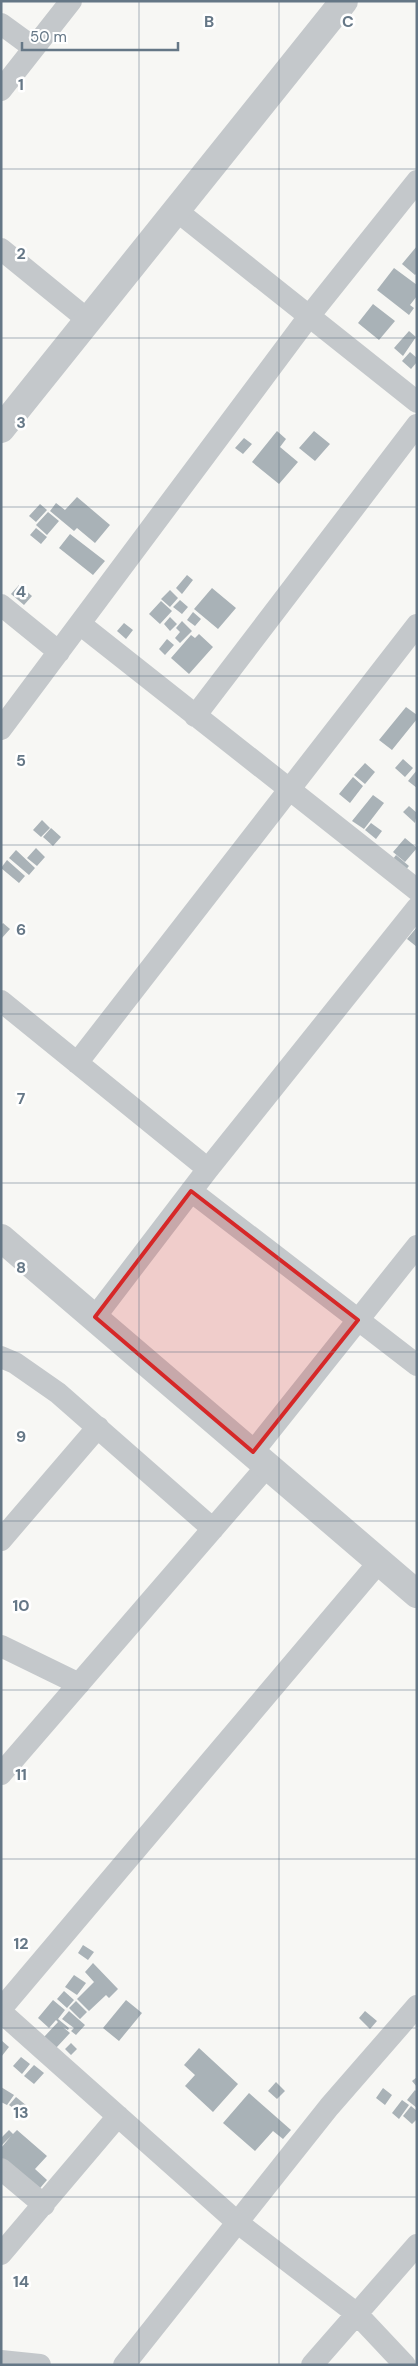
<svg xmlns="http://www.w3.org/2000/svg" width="418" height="2366" font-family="'DM Sans',sans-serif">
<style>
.building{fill:#a9b2b7}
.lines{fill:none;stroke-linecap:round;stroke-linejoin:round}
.minor{stroke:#c4c8cb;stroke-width:22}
.tertiary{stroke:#c4c8cb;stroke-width:28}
.marked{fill:#d62828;fill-opacity:0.2;stroke:#d62828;stroke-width:4;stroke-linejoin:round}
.grid{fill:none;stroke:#657786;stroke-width:1;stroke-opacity:0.55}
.grid-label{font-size:16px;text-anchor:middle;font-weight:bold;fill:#657786;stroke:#fff;stroke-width:5;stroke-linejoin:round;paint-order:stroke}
</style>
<rect width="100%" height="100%" fill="#f7f7f4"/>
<!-- building -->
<path class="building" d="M417,246V273L415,275L402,264Z
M394,268L417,285V296L410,305L414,308L409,315L377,290Z
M373,304L395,321L379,340L358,323Z
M409,331L416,337L403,356L394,348Z
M410,352L417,358V362L411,369L402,361Z
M277,431L286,439L280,447L298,462L279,484L252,462Z
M314,431L330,444L315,461L299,448Z
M244,438L252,444L243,454L235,448Z
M77,497L110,525L95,543L77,528L74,531L50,511L56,503L65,510Z
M40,504L47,510L36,522L29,516Z
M48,512L59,521L47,535L36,525Z
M36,528L47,537L41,544L30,535Z
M70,534L105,561L93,575L59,548Z
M187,575L193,580L182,594L176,588Z
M19,585L32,596L24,605L11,594Z
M212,588L236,608L218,629L194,609Z
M170,590L178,598L170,607L161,599Z
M180,600L188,607L182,614L173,607Z
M161,601L172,611L160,624L149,614Z
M193,612L201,619L195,626L187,620Z
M170,617L177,624L170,631L164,624Z
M182,621L192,631L180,643L175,638L180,632L176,628Z
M124,623L133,630L126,639L117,631Z
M199,634L213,647L189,674L171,658L191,635L195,638Z
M167,639L174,645L165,655L159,649Z
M406,707L417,715V719L392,750L379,740Z
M403,759L413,768L405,777L395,768Z
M365,763L375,772L365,784L354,775Z
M417,770V788L408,781Z
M353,777L363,786L350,803L339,794Z
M373,795L384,803L364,829L352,821Z
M409,806L417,813L415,823L403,812Z
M42,820L50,828L41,837L33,830Z
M371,823L382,831L376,839L365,830Z
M51,828L61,837L53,846L43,837Z
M405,838L417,848L405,862L393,852Z
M36,848L45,857L37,866L27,858Z
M16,850L35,868L29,875L9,858Z
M396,855L409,866L403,873L390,863Z
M7,860L25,876L19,883L1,868Z
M3,923L10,929L1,939V925Z
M417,927V947L407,939Z
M83,1945L94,1952L88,1960L78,1953Z
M93,1963L118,1989L109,1998L106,1995L89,2011L77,1999L94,1982L85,1972Z
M74,1975L86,1983L77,1995L65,1987Z
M64,1991L74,2000L67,2008L57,1999Z
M53,2000L65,2010L58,2019L69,2028L68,2030L63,2027L70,2033L56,2048L44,2037L58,2022L56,2020L49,2028L38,2018Z
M126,2000L142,2013L119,2041L103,2028Z
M76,2001L87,2012L80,2019L69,2008Z
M69,2011L85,2025L76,2035L71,2031L74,2028L62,2019Z
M365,2011L377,2021L370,2029L359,2018Z
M1,2040L9,2047L1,2057Z
M71,2043L77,2049L71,2055L65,2049Z
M199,2048L238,2084L213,2112L185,2086L195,2075L184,2065Z
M21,2057L30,2064L22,2074L13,2066Z
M34,2065L44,2073L34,2084L24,2076Z
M417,2077V2087L412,2081Z
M276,2082L285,2091L277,2099L268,2091Z
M1,2087L14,2095L7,2105L1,2102Z
M383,2088L392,2095L385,2105L376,2098Z
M415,2090L417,2092V2108L407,2100Z
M249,2093L291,2130L283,2139L273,2131L255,2151L223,2123Z
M16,2097L27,2106L20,2113L9,2105Z
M402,2100L409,2105L399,2119L392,2113Z
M411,2106L417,2111V2119L412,2124L403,2116Z
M9,2130L13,2134L17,2130L47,2156L35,2169L47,2180L35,2194L1,2165V2148L11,2136L1,2146V2138Z"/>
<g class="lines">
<!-- minor -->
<path class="minor" d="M1,24L34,48
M1,90L71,1
M177,211L417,402
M1,249L88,320
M1,605L59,652
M80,624L417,890
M195,716L417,425
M1,729L310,315L417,181
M1,1001L208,1169
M77,1063L417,625
M191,1191L417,1365
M95,1317L208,1169L417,908
M1,1357L15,1363L58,1393L213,1529
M253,1452L417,1246
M1,1540L98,1427
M1,1646L79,1684
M1,1774L268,1465
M1,2009L379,1562
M1,2012L238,2223L357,2314L405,2365
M1,2169L44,2205
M1,2254L118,2116
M1,2361L40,2365
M124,2365L329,2107L417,2006
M312,2365L417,2245"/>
<!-- tertiary -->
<path class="tertiary" d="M1,429L344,1
M1,1238L417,1594"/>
</g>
<!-- marked area -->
<path class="marked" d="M191,1191L358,1320L253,1452L95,1317Z"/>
<!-- grid -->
<path class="grid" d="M139,1V2365M279,1V2365M1,169H417M1,338H417M1,507H417M1,676H417M1,845H417M1,1014H417M1,1183H417M1,1352H417M1,1521H417M1,1690H417M1,1859H417M1,2028H417M1,2197H417"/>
<g class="grid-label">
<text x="209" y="27">B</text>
<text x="348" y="27">C</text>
<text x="21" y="90">1</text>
<text x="21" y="259">2</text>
<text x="21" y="428">3</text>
<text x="21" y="597">4</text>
<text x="21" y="766">5</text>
<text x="21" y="935">6</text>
<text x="21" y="1104">7</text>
<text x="21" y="1273">8</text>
<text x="21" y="1442">9</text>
<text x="21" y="1611">10</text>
<text x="21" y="1780">11</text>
<text x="21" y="1949">12</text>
<text x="21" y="2118">13</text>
<text x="21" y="2287">14</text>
</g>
<!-- border -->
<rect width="418" height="2366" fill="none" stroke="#657786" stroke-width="5"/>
<!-- scale -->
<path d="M22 42v8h156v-8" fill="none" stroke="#657786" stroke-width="2.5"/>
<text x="30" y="42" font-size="15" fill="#657786" stroke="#ffffff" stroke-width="4" paint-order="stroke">50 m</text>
</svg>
